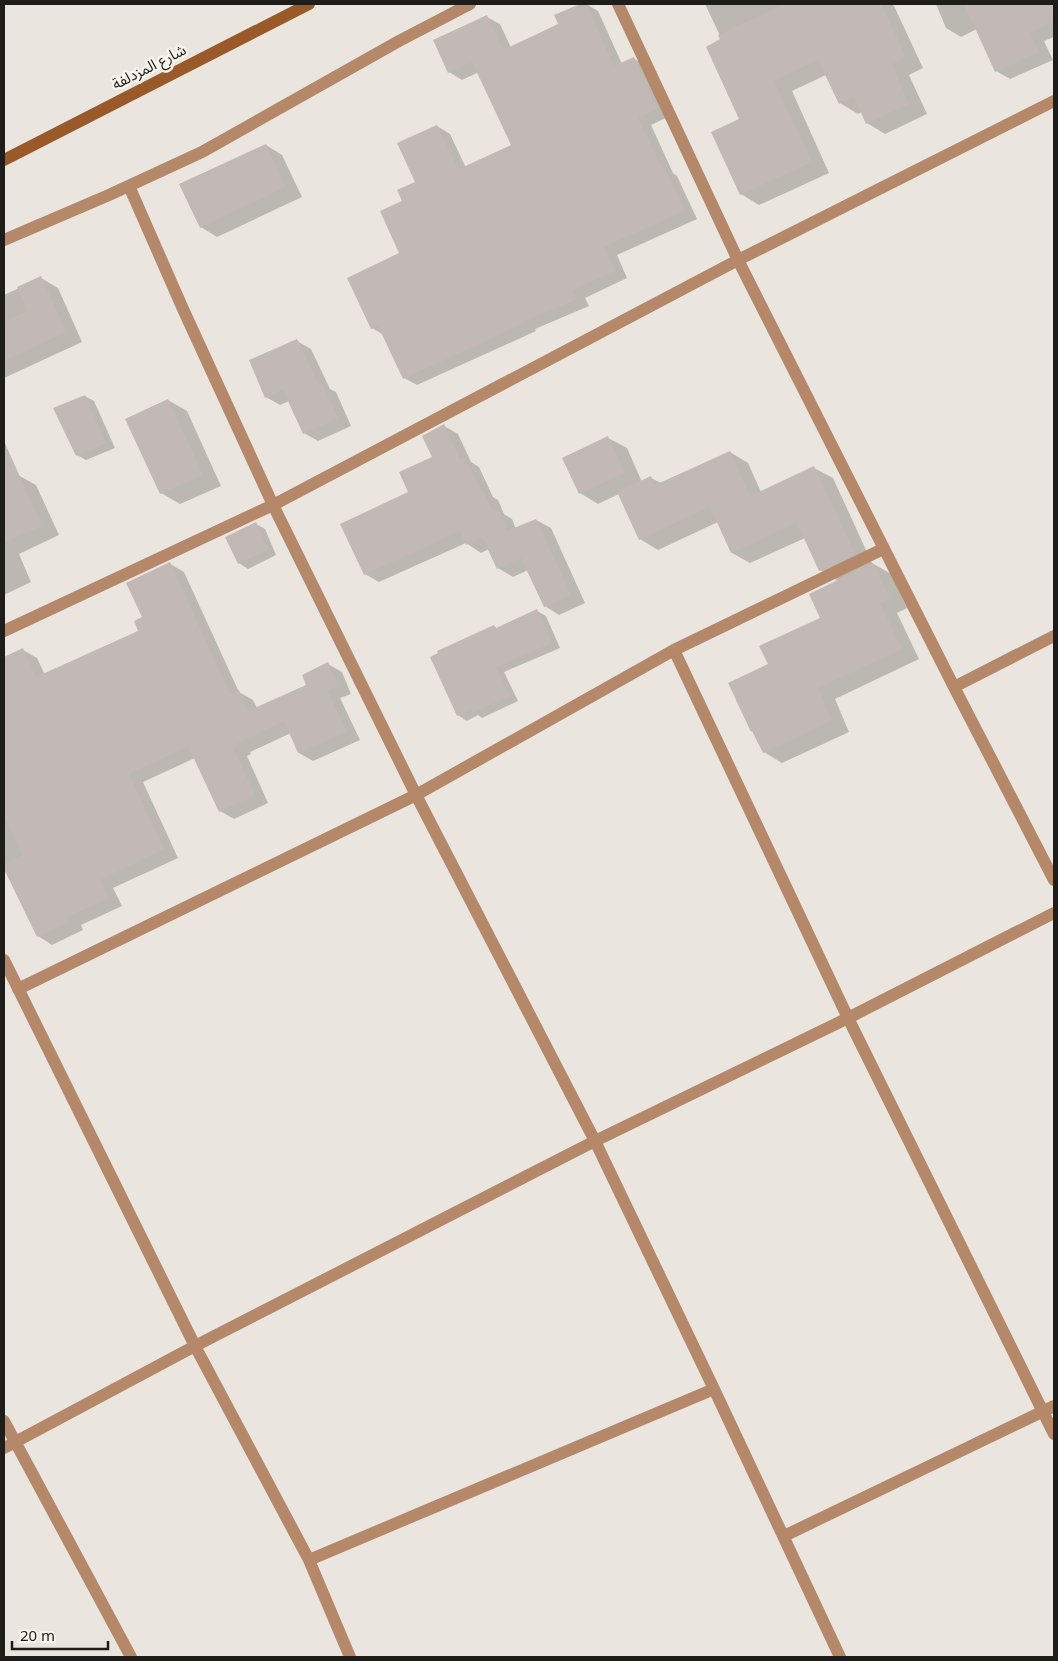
<svg xmlns="http://www.w3.org/2000/svg" width="1058" height="1661" font-family="'Noto Sans','Noto Sans Arabic',sans-serif">
<style>
.shadow{fill:#0003}
.building{fill:#c2b8b6}
.lines{fill:none;stroke-linecap:round;stroke-linejoin:round}
.street{stroke:#b5886a;stroke-width:12}
.secondary{stroke:#995929;stroke-width:12}
.labels{text-anchor:middle;stroke-width:5;stroke-linejoin:round;paint-order:stroke}
.street-label{font-size:15px;fill:#1e1d1a;stroke:#f7f4ec}
</style>
<rect width="100%" height="100%" fill="#eae6df"/>
<!-- shadow -->
<path class="shadow" d="M583,4H586L598,11L622,64L634,59L647,66L670,116L651,125L673,173L677,176L697,219L617,255L627,278L585,298L589,306L535,329L536,331L417,385L404,378L384,335L372,328L401,254L404,201L417,182L437,126L450,134L466,168L513,146L479,72L462,80L449,72L487,17L500,24L511,48L560,25L556,16Z
M705,4H891L894,6L923,68L909,75L927,114L885,134L867,123L862,112L858,114L840,103L826,75L792,91L829,173L759,205L741,194V119L722,40Z
M936,4H1054V37L1044,41L1053,60L1010,79L996,71L977,29L961,37L946,28Z
M266,145L282,155L302,197L217,237L201,227Z
M41,278L58,288L82,342L4,378V295Z
M297,341L311,349L330,389L336,392L351,426L318,441L304,433L289,401L280,405L266,397Z
M85,396L94,401L115,448L86,460L77,455Z
M168,400L187,411L221,486L180,504L161,493L127,420Z
M444,426L458,434L471,462L479,467L493,497L498,500L504,514L512,519L516,529L536,520L551,528L585,603L559,615L545,606L528,570L513,577L498,568L489,549L481,553L466,543L379,582L365,574L410,493L434,457Z
M608,438L627,448L642,482L651,478L661,483L730,452L748,463L761,492L814,468L833,478L872,563L891,574L907,608L897,613L919,659L835,699L849,732L782,763L764,752L755,733L752,731L769,665L822,618L838,581L820,570L805,538L750,563L732,553L718,522L658,550L640,539L619,494L598,504L580,493Z
M4,473L18,475L36,485L59,535L19,554L31,582L4,595Z
M256,524L265,529L276,555L248,569L239,563Z
M170,564L184,572L239,692L253,700L257,708L308,686L328,664L342,672L351,694L340,698L360,740L313,761L299,753L291,733L250,752L251,754L247,756L268,803L234,819L220,811L195,758L143,782L178,858L113,888L122,906L81,925L83,930L52,945L38,936L4,866V658L23,650L37,658L45,675L140,631L143,618Z
M537,611L546,616L560,648L504,672L518,701L482,718L478,715L467,721L458,715L431,658L494,627L498,629Z"/>
<!-- building -->
<path class="building" d="M580,4H586L614,66L634,57L658,109L638,118L662,168L664,167L685,211L604,247L615,271L573,290L577,299L523,322L524,323L403,379L378,326L371,329L347,278L399,253L380,211L402,201L397,190L415,182L397,143L437,125L455,163H456L459,169L511,145L472,62L448,73L433,40L487,15L503,50L558,24L554,15Z
M785,4H881L906,57L892,64L909,104L866,124L854,97L839,104L818,60L774,81L812,162L740,195L711,132L739,119L706,47L720,39L718,35Z
M964,4H1054V22L1030,33L1039,52L995,72Z
M266,144L286,187L200,228L179,184Z
M41,276L66,332L4,361V322L28,311L17,287Z
M297,339L319,385L322,383L338,418L303,434L283,390L265,398L249,360Z
M85,395L106,443L76,456L53,408Z
M168,399L203,475L160,494L125,419Z
M444,424L460,459L464,457L481,491L483,490L493,511L498,509L507,531L536,519L571,595L544,607L521,558L497,569L482,537L466,545L460,531L364,575L340,524L408,492L399,472L432,457L422,436Z
M608,436L625,473L579,494L562,458Z
M4,441L42,526L4,543Z
M730,451L750,496L814,466L855,554L819,571L797,523L731,553L710,507L639,540L617,492L651,476L655,485Z
M256,522L268,550L238,564L225,537Z
M170,562L230,694L239,690L248,711L306,685L302,675L328,662L338,686L327,690L347,732L298,753L284,721L236,744L237,746L233,748L255,795L219,812L188,746L129,774L164,849L100,880L109,898L67,917L70,922L37,937L4,869V864L22,855L4,816V657L23,648L36,677L138,631L134,621L142,617L126,583Z
M873,563L890,598L880,603L902,649L818,688L832,721L763,753L752,731L751,732L728,683L768,664L759,646L820,618L809,594Z
M537,609L552,643L496,667L510,696L472,713L471,710L457,716L430,657L438,653L437,651L494,625L496,628Z"/>
<g class="lines">
<!-- street -->
<path class="street" d="M618,4L738,260L954,687L1054,880
M129,186L183,309L273,505L416,795L595,1141L714,1389L840,1657
M4,240L109,195L202,152L399,41L470,4
M4,631L273,505L738,260L1054,101
M674,650L848,1018L1054,1434
M954,687L1054,636
M4,960L195,1346L309,1560L350,1657
M18,989L416,795L674,650L883,549
M4,1421L131,1657
M4,1448L195,1346L595,1141L848,1018L1054,913
M784,1536L1054,1406
M309,1560L714,1389"/>
<!-- secondary -->
<path class="secondary" d="M4,160L309,4"/>
</g>
<g class="labels">
<!-- street labels -->
<g class="street-label">
<text transform="translate(149 67) rotate(-27)" y="5">شارع المزدلفة</text>
</g>
</g>
<!-- border -->
<rect width="1058" height="1661" fill="none" stroke="#1e1d1a" stroke-width="10"/>
<!-- scale -->
<path d="M12 1641v8h96v-8" fill="none" stroke="#1e1d1a" stroke-width="2.5"/>
<text x="20" y="1641" font-size="15" fill="#1e1d1a" stroke="#f7f4ec" stroke-width="4" paint-order="stroke">20 m</text>
</svg>
